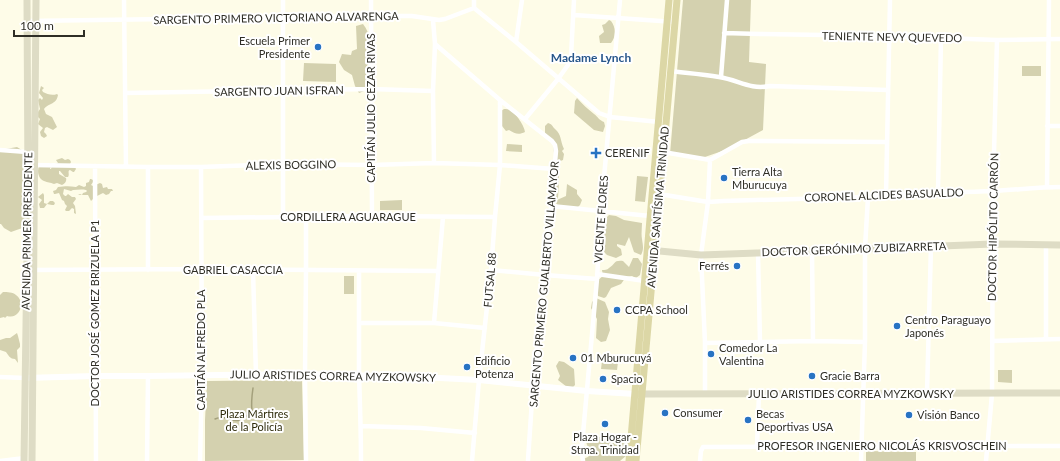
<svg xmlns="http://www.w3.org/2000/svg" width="1060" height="461" font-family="Lato,sans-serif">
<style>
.green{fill:#d4d1af}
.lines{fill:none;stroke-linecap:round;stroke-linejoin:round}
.stream{stroke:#a4a07c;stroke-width:1.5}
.minor{stroke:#fff;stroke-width:4.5}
.tertiary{stroke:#fff;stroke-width:6}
.secondary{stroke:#dedcc5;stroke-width:7}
.primary{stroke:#dcd7a6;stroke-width:7}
.poi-dot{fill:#2873c3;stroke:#fff;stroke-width:1.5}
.labels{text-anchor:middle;stroke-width:4;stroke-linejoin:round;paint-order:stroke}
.street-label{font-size:11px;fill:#2f2e26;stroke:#fff}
.poi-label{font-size:11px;fill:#2f2e26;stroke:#fff;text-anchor:start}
.park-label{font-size:11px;fill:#2f2c0c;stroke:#fff}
.neighbourhood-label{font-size:12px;font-weight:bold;fill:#27568a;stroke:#fff}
</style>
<rect width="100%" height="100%" fill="#fefce8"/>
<!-- green -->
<path class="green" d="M683,0H751L749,62L766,64L763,130L728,149L702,158L670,154Z
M609,20L611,21C616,27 616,37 611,43H600L599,36L604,32L602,25L605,24Z
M363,24C370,33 370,40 366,51L370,60L365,70L368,79L367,90L359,93L355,86L352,75L344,70L339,62L342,54L351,55L352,51L357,49L356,26Z
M304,63L336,64V82L303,81Z
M1022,66H1041V76H1022Z
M41,86L44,88L42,90L43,92C47,94 52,96 57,94L58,95C56,105 50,102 44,109L46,114L52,117L57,127L53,130L47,127L45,128L44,132L46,134L47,136L44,138L41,136L40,132L43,128L38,124L40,119L38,117V112L40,109L38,100L40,98L42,100L43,98L39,93Z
M577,98C582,104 588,109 594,114C598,117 599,120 604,122L605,126L603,132L594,130L574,113L575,101Z
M504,109C507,109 509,109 511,111C516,113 525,127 525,132C519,135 515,134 509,130L506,131L502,126L501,111Z
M548,123C552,124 552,126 555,129C562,135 560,141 564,149L562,151L564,154L563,160L558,162L554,153L553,141L545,134V126Z
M507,144L522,145V152L506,151Z
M17,147L25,152L24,174L25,180C22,186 22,192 25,197C23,203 25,219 25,227L11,232L4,228L1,224H0V150Z
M62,158L65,160L68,159L70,160L71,162L70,164H67L75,167L76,169L74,172H73L70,170C67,171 70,174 68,177H65L60,171H59V174L66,178C67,181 65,184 62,185L57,183L54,184C50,182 48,183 44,181C38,179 37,171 39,166L51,163L52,164L50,169H51L52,165L58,163L56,160Z
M553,172L559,175V182L558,198L554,202L549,199L548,197C552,190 550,191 549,184C548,181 549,177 550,174Z
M637,176L648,177L645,202L635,201Z
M90,179H91L93,180V182L91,185L93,186L100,183L102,184L103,188L107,187L108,189H112L113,191H111L109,194L106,195L103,193L97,196L93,194V199L91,201L88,195H78L80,194L82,195L83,193L86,192L87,191L86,190C81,189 77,190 73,190L71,191L64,189L63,194L65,196H66L68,194L72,197H75L76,199L73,203L75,206L76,214L74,213V209L72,208L69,211H66L65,210L67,206L65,204L64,201L62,200L59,193L55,194H54L53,191L56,190L58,187C65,186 70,186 76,187L79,185L84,187L86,186V183L89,182Z
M567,184L577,190V194L582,200L580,205L576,209L559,207L556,203L557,200L566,196Z
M43,193L44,195V203L47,204L50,201H53L55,203L54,205H52L47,204L44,208H40L39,204L42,200L38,197Z
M402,200V210H380V201Z
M609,215L616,216L624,220L642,223C642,228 641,234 642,239C643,246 644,249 641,255L634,252L629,237L625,246L617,244V246L621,249L622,255L616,258L607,255L603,251L601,242L602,236V225L603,221Z
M633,258H638L642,264L640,275L636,278L632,276L626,277L621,284L611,288L606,297L604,298L598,296L596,291L597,281L603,276L602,270C605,270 607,270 609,268C616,264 613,260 623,261L629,267Z
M344,276H354V294H344Z
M3,292C7,292 13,292 16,295C26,302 20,320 7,316L5,318L4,317L0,318V295Z
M596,298L605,302L609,312L608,319L610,330L606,341L601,342L596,338L597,319L591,308L592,302Z
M17,333L18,336L20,344V347L17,350L18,363L15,359C10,359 9,356 6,352L0,350V340L6,338H10Z
M559,361L564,362L574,369L575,385L572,388L567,387L558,380L560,376L556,366Z
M602,361L618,362L617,370L601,369Z
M998,370H1012V383L998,382Z
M302,380L304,460L205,461V420L207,381Z
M591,437H621L625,442L627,455L620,461H583V459L588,457L592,452L587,445L586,441Z
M866,451L916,452V461H866Z"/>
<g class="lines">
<!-- stream -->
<path class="stream" d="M215,419C229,412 235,432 252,410C251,403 252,395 253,388"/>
<!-- minor -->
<path class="minor" d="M124,0L126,167
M283,0V217
M371,0L372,216
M474,8L516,42L599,113L610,117L659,122
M474,8V0
M574,15L675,22
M433,20L435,44L433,91L434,163
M27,21L370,16H412L439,20L445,19L474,8
M724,33L759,34L888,36L997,40L1060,39
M516,42L522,0
M435,44L500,100L552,141L555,145L556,151L545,275L533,385L528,460
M670,71C687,73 703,74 719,77C739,80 749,90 770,86L887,90
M721,77L727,0
M125,93L371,89L433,91
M525,119L558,79L568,65L571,56L574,0
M1047,126H1060
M0,150L27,152
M663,152L710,160
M33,165L148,167H201L283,164L372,165L434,163L500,165L554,169
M95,166L96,461
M1047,187L1049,0
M938,192L941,37
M659,194L708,202L723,201L868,197C909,192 951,193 993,191C1015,190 1038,187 1060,187
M886,195L890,0
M551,206L650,216
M306,217V270L305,374L306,461
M201,218L372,216L495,217
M1046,244V339
M812,251L813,341
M758,252L760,342
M32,270L201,269L438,271
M148,270V167
M253,270L256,375
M491,270L545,275L597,279
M359,271C359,305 359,340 359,375C360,404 361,432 361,461
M597,274L645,281
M360,323H434L485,328
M434,323L443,217
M992,341L1060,339
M705,343L813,341L865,342
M0,377L25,378
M927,393L931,246
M705,394V343L701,255L708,202L710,160L742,142L749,141L887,142
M361,426L421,428L475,433
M757,446L759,394
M0,461L25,458
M147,461L148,376
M200,461L202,375L201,167
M472,461L479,380L491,270L495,217L500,165V100
M583,461L582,454V445L597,279L601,211L620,0
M700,461L701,451L703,447L1060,446
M861,461L865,342V248L868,197
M986,461L992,394L993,191L997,40"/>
<!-- tertiary -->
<path class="tertiary" d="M25,378L95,376H148L305,374L420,377L479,380L587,391L635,394"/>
<!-- secondary -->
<path class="secondary" d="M649,250L701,255L812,251L993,244L1060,245
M637,394L1060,393
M24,461L28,188L27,0
M32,461L36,0"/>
<!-- primary -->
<path class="primary" d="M629,461L669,0
M636,461L677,0"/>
</g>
<!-- markers -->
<g class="poi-dot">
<circle cx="318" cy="47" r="4"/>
<path d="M594 147h4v4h4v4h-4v4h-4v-4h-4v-4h4z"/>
<circle cx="724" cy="178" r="4"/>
<circle cx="737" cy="266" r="4"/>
<circle cx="617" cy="310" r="4"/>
<circle cx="897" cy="326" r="4"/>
<circle cx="711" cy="354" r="4"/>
<circle cx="573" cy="358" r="4"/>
<circle cx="467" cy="367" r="4"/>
<circle cx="812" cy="376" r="4"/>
<circle cx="603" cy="379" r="4"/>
<circle cx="665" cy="413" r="4"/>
<circle cx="909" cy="415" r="4"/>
<circle cx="748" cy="420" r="4"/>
<circle cx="605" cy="424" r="4"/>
</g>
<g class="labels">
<!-- street labels -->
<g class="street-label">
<text transform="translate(276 18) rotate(-1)" y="4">SARGENTO PRIMERO VICTORIANO ALVARENGA</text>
<text transform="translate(892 37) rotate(1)" y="4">TENIENTE NEVY QUEVEDO</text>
<text transform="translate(279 91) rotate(-1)" y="4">SARGENTO JUAN ISFRAN</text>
<text transform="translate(371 108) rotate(-90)" y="4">CAPITÁN JULIO CEZAR RIVAS</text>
<text transform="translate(291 165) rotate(-1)" y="4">ALEXIS BOGGINO</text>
<text transform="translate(884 195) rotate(-2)" y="4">CORONEL ALCIDES BASUALDO</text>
<text transform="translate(658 207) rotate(-85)" y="4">AVENIDA SANTÍSIMA TRINIDAD</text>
<text x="348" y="221">CORDILLERA AGUARAGUE</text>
<text transform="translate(601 219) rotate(-86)" y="4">VICENTE FLORES</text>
<text transform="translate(993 227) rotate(-89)" y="4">DOCTOR HIPÓLITO CARRÓN</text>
<text transform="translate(27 231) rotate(-89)" y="4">AVENIDA PRIMER PRESIDENTE</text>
<text transform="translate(854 249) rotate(-2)" y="4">DOCTOR GERÓNIMO ZUBIZARRETA</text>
<text x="233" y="274">GABRIEL CASACCIA</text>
<text transform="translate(490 280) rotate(-85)" y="4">FUTSAL 88</text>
<text transform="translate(544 284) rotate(-85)" y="4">SARGENTO PRIMERO GUALBERTO VILLAMAYOR</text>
<text transform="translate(95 313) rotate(-90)" y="4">DOCTOR JOSÉ GOMEZ BRIZUELA P1</text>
<text transform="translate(201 350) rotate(-90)" y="4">CAPITÁN ALFREDO PLA</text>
<text transform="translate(333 376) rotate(1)" y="4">JULIO ARISTIDES CORREA MYZKOWSKY</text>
<text x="851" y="398">JULIO ARISTIDES CORREA MYZKOWSKY</text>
<text x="882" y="450">PROFESOR INGENIERO NICOLÁS KRISVOSCHEIN</text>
</g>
<!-- poi labels -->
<g class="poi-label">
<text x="310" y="45" text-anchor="end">Escuela Primer<tspan x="310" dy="13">Presidente</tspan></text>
<text x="605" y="157">CERENIF</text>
<text x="732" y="176">Tierra Alta<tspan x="732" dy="13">Mburucuya</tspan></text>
<text x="729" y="270" text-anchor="end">Ferrés</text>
<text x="625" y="314">CCPA School</text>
<text x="905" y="324">Centro Paraguayo<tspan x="905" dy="13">Japonés</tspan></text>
<text x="719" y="352">Comedor La<tspan x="719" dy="13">Valentina</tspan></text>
<text x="581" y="362">01 Mburucuyá</text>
<text x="475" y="365">Edificio<tspan x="475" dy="13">Potenza</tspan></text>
<text x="820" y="380">Gracie Barra</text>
<text x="611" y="383">Spacio</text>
<text x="673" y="417">Consumer</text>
<text x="756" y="418">Becas<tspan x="756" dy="13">Deportivas USA</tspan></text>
<text x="917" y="419">Visión Banco</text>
<text x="605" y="441" text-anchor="middle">Plaza Hogar -<tspan x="605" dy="13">Stma. Trinidad</tspan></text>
</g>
<!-- park labels -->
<g class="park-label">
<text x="254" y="418">Plaza Mártires<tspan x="254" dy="13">de la Policía</tspan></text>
</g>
<!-- neighbourhood labels -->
<g class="neighbourhood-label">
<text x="591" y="62">Madame Lynch</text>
</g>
</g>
<!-- scale -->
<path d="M14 30v6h70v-6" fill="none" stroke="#2f2e26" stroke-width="2"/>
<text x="20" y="30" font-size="12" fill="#2f2e26" stroke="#ffffff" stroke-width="3" paint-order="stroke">100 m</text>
</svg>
